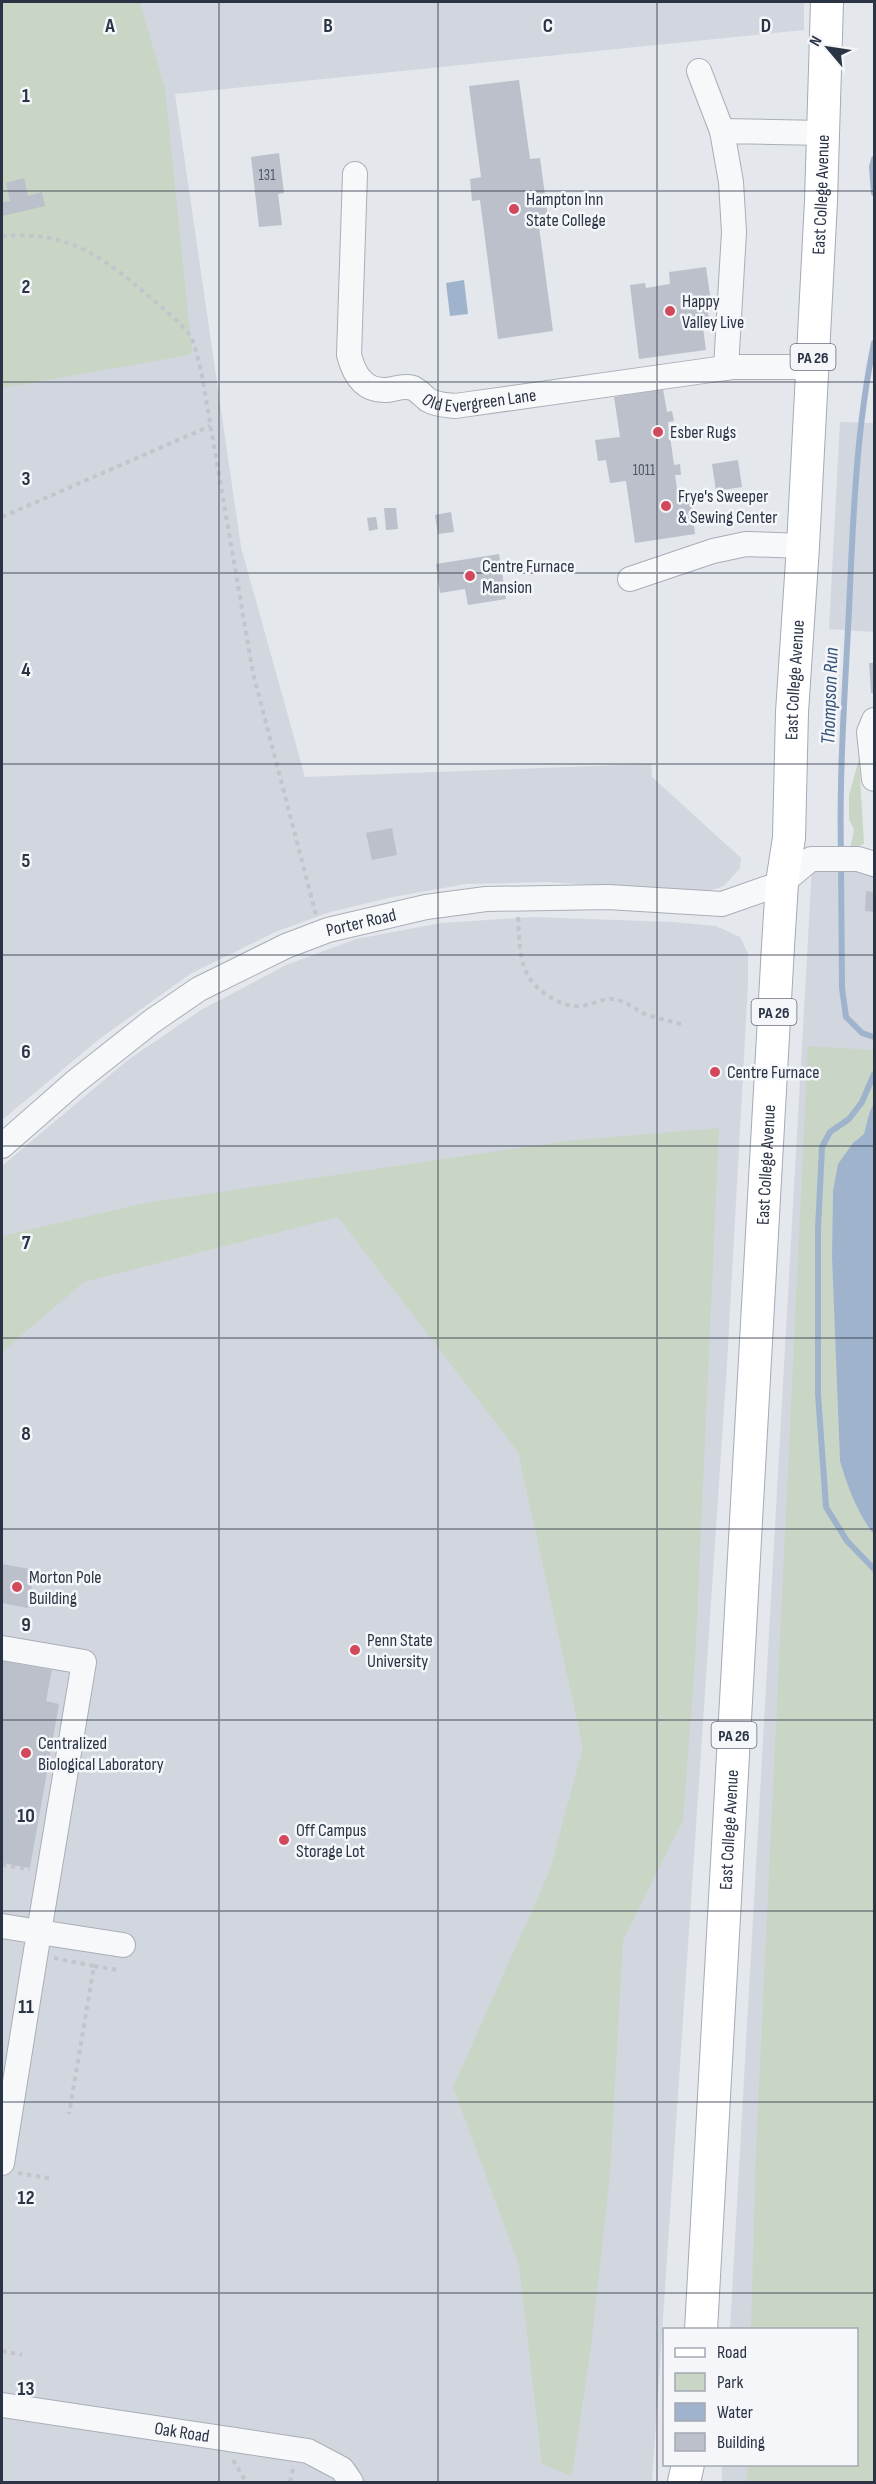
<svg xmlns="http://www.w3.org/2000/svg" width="876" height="2484" font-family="'Sofia Sans Condensed',sans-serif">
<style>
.built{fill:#d2d6de}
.green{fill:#c9d6c5}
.water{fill:#9fb4cc}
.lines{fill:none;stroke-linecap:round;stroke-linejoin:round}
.stream{stroke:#9fb4cc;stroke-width:6}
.building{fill:#bbc0ca}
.minor-casing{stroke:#a9aeb7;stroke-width:26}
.major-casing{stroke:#a3abb8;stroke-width:34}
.path{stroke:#c2c5cb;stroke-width:4;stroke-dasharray:4.5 4.5;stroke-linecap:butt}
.minor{stroke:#f7f8fa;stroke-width:24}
.major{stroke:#fff;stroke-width:32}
.grid{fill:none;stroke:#2b3445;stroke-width:1.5;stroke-opacity:0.55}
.poi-dot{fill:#d1495b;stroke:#f4f6f9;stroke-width:2}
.labels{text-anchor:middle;stroke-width:5;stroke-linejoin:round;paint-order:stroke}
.number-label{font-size:15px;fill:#4f5766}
.shield{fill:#f4f6f9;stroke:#676e7b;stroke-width:1.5}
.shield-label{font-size:16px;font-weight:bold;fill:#2b3445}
.street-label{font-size:18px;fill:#2b3445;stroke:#f4f6f9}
.poi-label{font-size:18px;fill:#2b3445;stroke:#f4f6f9;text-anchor:start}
.water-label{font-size:20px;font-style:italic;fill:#34527a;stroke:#f4f6f9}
.grid-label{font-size:20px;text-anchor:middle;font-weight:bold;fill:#2b3445;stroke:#f4f6f9;stroke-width:5;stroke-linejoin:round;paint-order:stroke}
</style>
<rect width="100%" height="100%" fill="#e4e7ec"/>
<!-- built -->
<path class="built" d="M2,2H804V30L175,94L241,547L305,777L651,764L652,777L741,858L740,868L724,886L705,892L547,882L466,884L393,897L330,912L275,932L190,974L98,1040L2,1120Z
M840,422L874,423V632L829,629Z
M874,857V2482H722V2465L856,2464V2330L730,2329L812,867Z
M533,917L672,922L716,926L740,937L748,953V984L727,1364L652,2482H2V1166L128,1060L201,1010L286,965L356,939L441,923Z"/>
<!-- green -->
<path class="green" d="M2,2H140L165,89L192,352L189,355L2,388Z
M859,759L864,844L850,849L854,830L849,819V795Z
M808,1046L874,1050V1102L869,1114L864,1134L853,1143L838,1164L833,1191L832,1257L840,1461C848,1488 858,1512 874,1535V2482H747L748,2465L856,2464V2330L751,2329L756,2150Z
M719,1128L695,1662L683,1820L623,1940L610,2174L591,2346L572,2476L542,2464L519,2265L453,2087L550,1870L583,1747L518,1452L338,1217L84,1282L2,1352V1236L145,1203L567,1141Z"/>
<!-- water -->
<path class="water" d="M464,280L468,314L450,316L446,283Z
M874,1102V1535C857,1512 848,1488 840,1461L832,1257L833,1191L838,1164L853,1143L864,1134L869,1114Z"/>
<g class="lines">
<!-- stream -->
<path class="stream" d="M874,159L872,167L874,193
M841,854C839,773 845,691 849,609C853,521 856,429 874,343
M841,864L842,988L846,1017L862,1033L874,1037
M874,1074L862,1102L849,1119L830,1132L822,1147L818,1229V1394L826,1507L847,1541L874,1569"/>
</g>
<!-- building -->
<path class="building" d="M519,80L530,159L540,158L548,218L538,219L553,331L498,339L480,200L472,201L470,179L481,177L469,86Z
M279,153L284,193L278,194L282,225L259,227L251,157Z
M24,178L28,196L42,192L45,206L2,216V202L10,201L6,183Z
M706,267L711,302L707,303L709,320L702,321L706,350L639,359L630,285L645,283L646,288L670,284L669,272Z
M663,389L667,412L672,411L674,421L668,422L674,465L680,464L681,475H675L678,496L690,494L695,534L635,543L626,481L610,483L606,460L598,461L595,440L620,437L614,397Z
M738,460L742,487L716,491L712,464Z
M384,508H396L398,529L386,530Z
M451,512L454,532L438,534L435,515Z
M376,517L378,529L369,531L367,518Z
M499,554L506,599L468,605L465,589L440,593L436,564Z
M869,663H874V693H871Z
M392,828L397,855L372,860L366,833Z
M866,891L874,892V912L865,911Z
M2,1564L35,1570L28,1608L2,1603Z
M2,1661L52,1670L46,1701L59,1704L30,1868L2,1863Z"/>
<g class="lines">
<defs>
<g id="minor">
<path d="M699,71L722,131"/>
<path id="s1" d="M355,174L349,355C354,374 363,391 386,390C396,389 403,385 413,388C419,391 423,396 428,400C437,405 446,405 455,406L732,367H812"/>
<path d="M726,368L734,232L731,182L722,131L822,133"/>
<path d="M630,579L713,551L746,544L803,546"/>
<path d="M874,720L869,732L874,779"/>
<path id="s2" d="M2,1146L75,1082L151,1022L199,989L286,946L328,930L426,907L486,899L608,897L722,904L782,883L811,859H858L874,864"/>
<path d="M2,1648L84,1662L39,1932L123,1945"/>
<path d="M2,1926L39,1932L2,2163"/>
<path id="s3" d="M2,2405L308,2451L342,2469L351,2482"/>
</g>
<g id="major">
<path id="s4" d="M701,2330L778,946L782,883L789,838L792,712L803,546L821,201L827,2"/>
<path d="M684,2482L688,2464"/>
</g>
</defs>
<!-- minor casing -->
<use href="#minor" class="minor-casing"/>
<!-- major casing -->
<use href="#major" class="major-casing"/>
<!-- path -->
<path class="path" d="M2,236C71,231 103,257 153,300C164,309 186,327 192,339C196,349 198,360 201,370L253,673L316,915
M2,517L210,426
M518,917C520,951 518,978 550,997C558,1002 567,1006 576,1006C589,1007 599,999 612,999C625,1000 634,1009 645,1014C657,1018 669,1021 681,1024
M2,1865L30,1869
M54,1958L94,1966L69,2114
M94,1966L118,1970
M18,2173L53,2179
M2,2351L22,2355
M233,2460L246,2482
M290,2482L293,2469"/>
<!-- minor -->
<use href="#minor" class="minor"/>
<!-- major -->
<use href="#major" class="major"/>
</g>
<!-- grid -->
<path class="grid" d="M219,2V2482M438,2V2482M657,2V2482M2,191H874M2,382H874M2,573H874M2,764H874M2,955H874M2,1146H874M2,1338H874M2,1529H874M2,1720H874M2,1911H874M2,2102H874M2,2293H874"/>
<!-- markers -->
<g class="poi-dot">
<circle cx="514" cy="209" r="6"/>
<circle cx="670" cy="311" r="6"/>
<circle cx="658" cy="432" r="6"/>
<circle cx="666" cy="506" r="6"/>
<circle cx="470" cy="576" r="6"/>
<circle cx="715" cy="1072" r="6"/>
<circle cx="17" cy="1587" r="6"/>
<circle cx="355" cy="1650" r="6"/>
<circle cx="26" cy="1753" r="6"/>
<circle cx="284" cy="1840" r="6"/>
</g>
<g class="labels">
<!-- number labels -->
<g class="number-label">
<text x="267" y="180">131</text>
<text x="644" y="475">1011</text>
</g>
<!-- shield labels -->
<g class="shield">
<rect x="790.5" y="344" width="45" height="26" rx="4.5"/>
<rect x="751.5" y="999" width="45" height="26" rx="4.5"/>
<rect x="711.5" y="1722" width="45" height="26" rx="4.5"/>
</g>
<g class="shield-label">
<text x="813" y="363">PA 26</text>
<text x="774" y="1018">PA 26</text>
<text x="734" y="1741">PA 26</text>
</g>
<!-- street labels -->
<g class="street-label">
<text dy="6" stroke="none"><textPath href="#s4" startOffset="2139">East College Avenue</textPath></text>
<text dy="6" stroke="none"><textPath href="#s1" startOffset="336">Old Evergreen Lane</textPath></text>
<text dy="6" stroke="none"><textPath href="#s4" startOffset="1653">East College Avenue</textPath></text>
<text dy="6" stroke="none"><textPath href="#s2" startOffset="428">Porter Road</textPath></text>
<text dy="6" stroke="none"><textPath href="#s4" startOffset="1167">East College Avenue</textPath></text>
<text dy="6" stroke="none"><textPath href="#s4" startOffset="501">East College Avenue</textPath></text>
<text dy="6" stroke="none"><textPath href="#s3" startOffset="182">Oak Road</textPath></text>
</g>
<!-- poi labels -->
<g class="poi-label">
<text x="526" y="205">Hampton Inn<tspan x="526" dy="21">State College</tspan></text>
<text x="682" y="307">Happy<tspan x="682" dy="21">Valley Live</tspan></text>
<text x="670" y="438">Esber Rugs</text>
<text x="678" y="502">Frye's Sweeper<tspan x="678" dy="21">&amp; Sewing Center</tspan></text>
<text x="482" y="572">Centre Furnace<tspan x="482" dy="21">Mansion</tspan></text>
<text x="727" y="1078">Centre Furnace</text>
<text x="29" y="1583">Morton Pole<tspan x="29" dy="21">Building</tspan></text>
<text x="367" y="1646">Penn State<tspan x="367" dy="21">University</tspan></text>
<text x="38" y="1749">Centralized<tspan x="38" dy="21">Biological Laboratory</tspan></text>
<text x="296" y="1836">Off Campus<tspan x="296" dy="21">Storage Lot</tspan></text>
</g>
<!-- water labels -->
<g class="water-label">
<text transform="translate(829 696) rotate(-88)" y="7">Thompson Run</text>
</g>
</g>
<g class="grid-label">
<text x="110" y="32">A</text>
<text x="328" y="32">B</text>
<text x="548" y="32">C</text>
<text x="766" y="32">D</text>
<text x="26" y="102">1</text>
<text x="26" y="293">2</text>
<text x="26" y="485">3</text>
<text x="26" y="676">4</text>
<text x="26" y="867">5</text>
<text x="26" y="1058">6</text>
<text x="26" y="1249">7</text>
<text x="26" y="1440">8</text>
<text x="26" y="1631">9</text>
<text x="26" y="1822">10</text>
<text x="26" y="2013">11</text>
<text x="26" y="2204">12</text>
<text x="26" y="2395">13</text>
</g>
<!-- border -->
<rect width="876" height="2484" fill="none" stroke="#2b3445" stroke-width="6"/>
<!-- legend -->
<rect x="663" y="2328" width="195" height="138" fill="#f4f6f9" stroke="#a4a8b1" stroke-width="1.5"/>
<rect x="675" y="2348" width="30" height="9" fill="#ffffff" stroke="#a4a8b1" stroke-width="1.5"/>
<text x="717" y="2358" font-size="18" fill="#2b3445">Road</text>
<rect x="675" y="2373" width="30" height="18" fill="#c9d6c5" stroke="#a4a8b1" stroke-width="1.5"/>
<text x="717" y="2388" font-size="18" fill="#2b3445">Park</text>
<rect x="675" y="2403" width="30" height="18" fill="#9fb4cc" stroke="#a4a8b1" stroke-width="1.5"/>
<text x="717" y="2418" font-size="18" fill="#2b3445">Water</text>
<rect x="675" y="2433" width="30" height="18" fill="#bbc0ca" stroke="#a4a8b1" stroke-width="1.5"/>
<text x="717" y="2448" font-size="18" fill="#2b3445">Building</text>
<!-- north arrow -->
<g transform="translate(828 48) rotate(299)" stroke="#f4f6f9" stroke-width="4.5" paint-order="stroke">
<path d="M0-4.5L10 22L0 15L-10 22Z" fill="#2b3445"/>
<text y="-9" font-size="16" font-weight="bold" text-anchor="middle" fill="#2b3445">N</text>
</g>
</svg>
